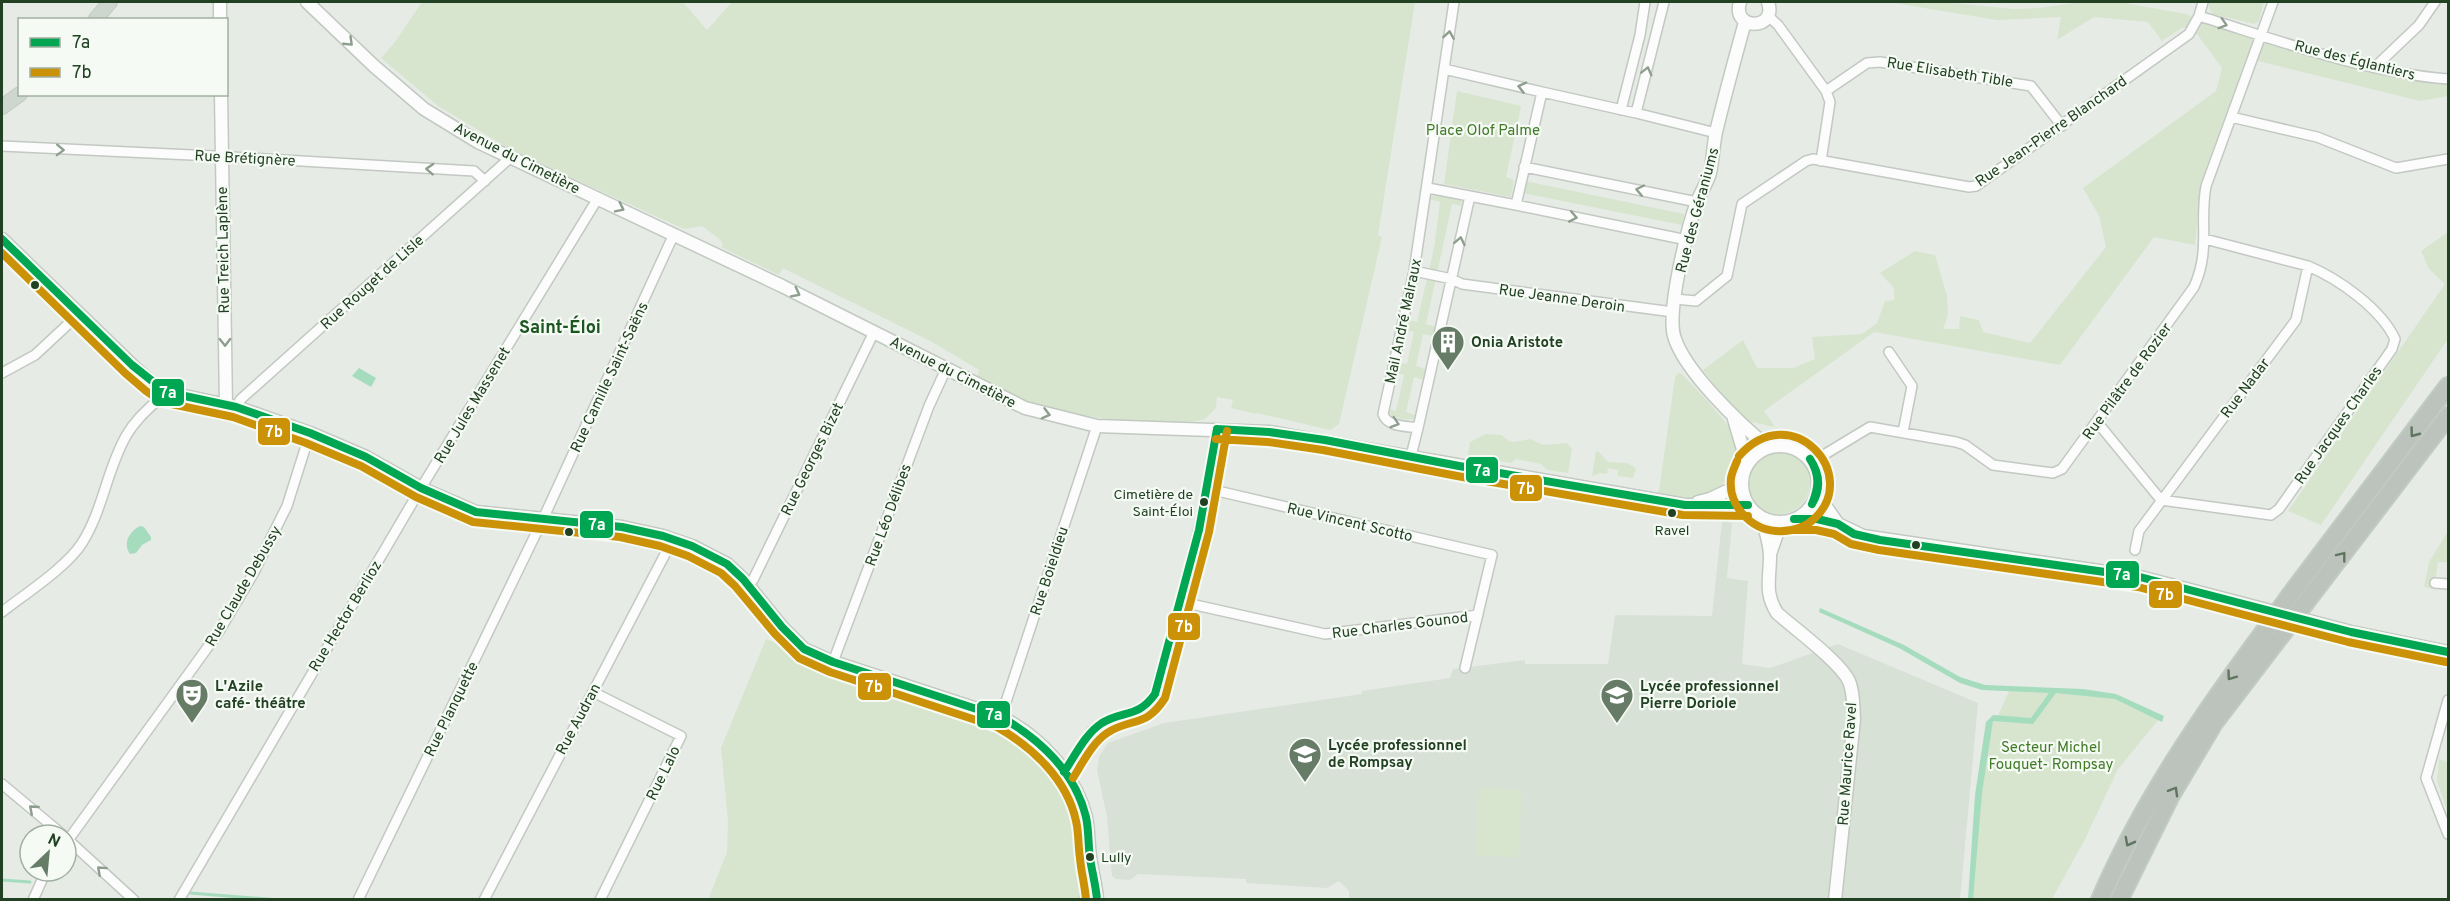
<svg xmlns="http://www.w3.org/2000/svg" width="2450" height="901" font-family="Overpass,sans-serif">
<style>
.built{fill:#d8e1d6}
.green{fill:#d7e5ce}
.water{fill:#a4dcbd}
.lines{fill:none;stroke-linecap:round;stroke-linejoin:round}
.stream{stroke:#a4dcbd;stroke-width:3}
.street-casing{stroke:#c3c8c3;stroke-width:12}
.secondary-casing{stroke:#c2c9c1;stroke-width:15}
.primary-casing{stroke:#c1cbc2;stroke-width:16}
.highway-casing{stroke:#c1cbc2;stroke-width:20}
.street{stroke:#fbfcfb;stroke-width:9}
.secondary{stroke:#fbfcfb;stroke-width:12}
.primary{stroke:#cdd7ce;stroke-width:14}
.highway{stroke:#bbc3bc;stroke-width:16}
.highway-bridge-casing{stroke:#c1cbc2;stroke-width:20;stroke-linecap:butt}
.highway-bridge{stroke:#bbc3bc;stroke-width:16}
.bus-1-casing{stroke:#f5faf4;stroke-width:12}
.bus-2-casing{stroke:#f5faf4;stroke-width:12}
.bus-1{stroke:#00a651;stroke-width:8}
.bus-2{stroke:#cc9207;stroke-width:8}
.oneway{stroke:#8e9e8e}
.oneway2{stroke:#5f7560}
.bus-dot{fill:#214122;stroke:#f5faf4;stroke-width:2}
.labels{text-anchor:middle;stroke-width:4.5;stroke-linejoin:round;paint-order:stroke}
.bus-label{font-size:14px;fill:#214122;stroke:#f5faf4;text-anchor:end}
.street-label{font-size:15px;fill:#214122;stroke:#f5faf4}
.park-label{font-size:15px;fill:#427b28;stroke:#f5faf4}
.poi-label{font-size:15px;font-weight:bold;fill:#214122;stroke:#f5faf4;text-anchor:start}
.quarter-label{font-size:18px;font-weight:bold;fill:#1b551f;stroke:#f5faf4}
.line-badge{stroke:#f5faf4;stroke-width:2}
.badge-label{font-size:16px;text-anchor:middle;font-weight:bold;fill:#fff}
</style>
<rect width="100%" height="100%" fill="#e6ebe6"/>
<!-- built -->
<path class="built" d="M1722,521L1732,523L1727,578L1748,581L1742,664L1770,668L1838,644L1978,703L1960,900H1349V891L1339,881L1327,888L1246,883V879L1138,874L1130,880L1116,879L1112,876L1107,817L1097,770L1099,757L1108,743L1164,723L1362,694V691L1450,678L1453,669L1525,660V664H1608L1615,615L1712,616Z"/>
<!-- green -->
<path class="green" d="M422,2H683L707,30L732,2H1415L1378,235L1382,237L1339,424L1330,430L1257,413L1256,414L1231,408L1233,400L1217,397L1216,408L1205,419C1188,424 1168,422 1150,422C1107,420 1063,415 1022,399C1007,393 992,384 977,377L979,370L932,342L783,268L779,275L721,247L723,244L719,239L702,226L684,229L515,152L438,106L381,58L395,42Z
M1888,2H1943L2014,9L2038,8L2083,2H2119L2186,14L2201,21C2279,44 2368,78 2448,82V96L2420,101L2246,58L2201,182L2195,245L2154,237L2060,365L1874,332L1764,411L1775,427L1743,420L1703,370L1743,340L1757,368H1793L1815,359L1812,337L1862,334L1877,323L1885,301L1894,300V288L1880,273L1915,251L1935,255L1947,296L1948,315L1943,329H1959L1960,316L1979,320L1983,332L2030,343L2106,247L2099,216L2083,188L2216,91L2222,68L2197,34L2183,27L2162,41L2148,22L2094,17L2057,40L2061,17L1997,20Z
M2209,2H2264L2259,21L2254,24L2213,14L2209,8Z
M1457,91L1521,106L1506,177L1514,180L1511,197L1444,184Z
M1525,181L1684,214L1682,225L1523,193Z
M1433,195L1461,200L1462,206L1452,204L1426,324L1436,327L1434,336L1423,334L1416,366L1426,369L1424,380L1414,377L1406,412L1416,415L1415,419C1403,420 1396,419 1386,412L1387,409L1396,411L1404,375L1397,373L1399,363L1407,364L1414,332L1407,330L1409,320L1417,322L1434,248L1440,202L1430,199Z
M2448,232V339L2321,525L2288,511L2445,284L2429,269L2421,251Z
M1678,373L1682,374C1694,387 1730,423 1735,438C1747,469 1714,500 1685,502C1677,503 1666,499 1658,498L1675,377Z
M1486,434L1501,435L1509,441L1514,442L1530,439L1543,445L1567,443L1572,449L1568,473L1547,470L1541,464L1516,459L1511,463L1468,455L1470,442Z
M1596,451L1599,452L1608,462L1627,463L1636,468L1633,478L1618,476V470L1608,468L1607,474L1601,473L1592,476Z
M1748 483a31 31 0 1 1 62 0a31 31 0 1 1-62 0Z
M2448,531V562H2438L2434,589L2424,587L2429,562Z
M766,639L834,669L989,720C997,723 1007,726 1014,731C1044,752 1069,790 1078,826C1083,849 1080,876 1081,899L708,900L727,852L728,821L721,748Z
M2010,689H2040L2116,697L2160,718L2118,769L2084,841L2052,899L1971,900L1979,792L1990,723L1997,718Z
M2439,759L2448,762V814L2437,781Z
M1479,788L1522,790L1518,858L1475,855Z"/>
<!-- water -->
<path class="water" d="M359,368L376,378L371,387L352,376Z
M140,526L144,527L151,537V540L142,545L136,553L130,554C122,543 130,531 140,526Z
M1820,608L1904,645L1960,677L1985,685L2083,689L2116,694L2164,716L2162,722L2115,699L2056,693L2033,724L1993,721L1982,793L1973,899H1968L1975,795L1986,722L1993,715L2031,718L2049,693L1982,690L1960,683L1899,648L1819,612Z"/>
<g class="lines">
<!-- stream -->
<path class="stream" d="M2,880L30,882
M190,893L280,900"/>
<defs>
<path id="street" d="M2203,2L2199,16C2277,40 2367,73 2448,79
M1768,16L1778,25L1826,91L1830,102L1821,161
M2375,67L2419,25L2435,2
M1444,69L1454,2
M1826,91L1867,63L1880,62L2031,86L2062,126
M1542,92L1636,113L1664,2
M1621,110L1640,35L1645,2
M1636,113L1716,133
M2231,117L2317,137L2396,168L2448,159
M2,146L213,156L474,171L485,181
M1524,167L1697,202
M1428,188L1516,205L1542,92L1444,69L1414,271L1383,414C1387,427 1406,426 1418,428L1470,196
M1516,205L1687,240
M1414,271L1452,279L1462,284L1673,312
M1675,299L1696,301L1727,276L1742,204L1806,161L1813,159L1969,187L1976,186L2189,34L2199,16
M1889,352L1912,386L1903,432
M2,373L35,355L79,314
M236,407L241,399L510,158
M2097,422L2161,500L2271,515L2279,509L2392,349L2395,339C2381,309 2339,279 2308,266L2205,239
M1411,456L1418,428
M1812,462L1870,427L1956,442L1965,445L1993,465L2053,473L2062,469L2194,287C2211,249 2199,223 2206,186L2273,2
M1209,489L1492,555L1465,668
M2135,550L2139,531L2296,320L2308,266
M2435,583L2448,584
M748,584L753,580L874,332
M1182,602L1325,634L1478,615
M2,612C25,594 67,567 82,543C103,510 107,469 126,436C136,418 152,406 166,392
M833,662L929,406L946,369
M593,692L681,736L600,900
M2448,700L2426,778L2448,834
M1001,717L1097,426
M1064,772L1092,731L1104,722L1146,707L1155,694C1180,607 1205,520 1217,429
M2,784L63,835
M66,838L134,900
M66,843L218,633L253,574L287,506L310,433
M33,900L46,871
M179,900L421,488L598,198
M358,900L543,519L674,234
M484,900L673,539"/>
<path id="secondary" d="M220,2V20
M307,2L374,66L424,109L478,142L782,286L1025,408L1097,426L1269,432L1685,505H1748
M1740,2C1731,31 1778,31 1768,2
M1745,22C1735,58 1725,95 1716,132C1713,146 1713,160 1710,173C1707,183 1701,192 1697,202C1687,229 1667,310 1674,336C1684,371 1740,424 1768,447
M221,94L226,405
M2,239L132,365L152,383L166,392L236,407L310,433L366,457L421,488L476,512L622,527L663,536L692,546L727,564L743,579L782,627L804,649L833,662L1001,717C1040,737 1075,774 1086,817C1089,832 1088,848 1091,863C1093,876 1096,886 1097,900
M1734,419L1747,463
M1742 484a38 38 0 1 1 76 0a38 38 0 1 1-76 0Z
M1817,494L1838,524L1863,536L2140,577L2351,632L2448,652
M1698,502L1710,499L1742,484
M1762,518C1765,530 1770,544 1770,556C1770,579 1764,592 1777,613C1795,629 1839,661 1849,681C1854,693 1853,706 1854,719L1835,900
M1796,519H1817L1838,524
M1770,554L1781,522
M1086,900L1091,864"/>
<path id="primary" d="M95,20L110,2
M2,107L20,94"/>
<path id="highway" d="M2291,594L2448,386
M2306,602L2448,416
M2100,900C2142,802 2203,714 2266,629
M2119,900L2170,797L2214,723L2282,634"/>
</defs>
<!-- street casing -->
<use href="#street" class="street-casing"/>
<!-- secondary casing -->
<use href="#secondary" class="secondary-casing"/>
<!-- primary casing -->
<use href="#primary" class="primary-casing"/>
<!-- highway casing -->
<use href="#highway" class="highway-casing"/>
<!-- street -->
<use href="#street" class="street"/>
<!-- secondary -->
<use href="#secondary" class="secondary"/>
<!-- primary -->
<use href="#primary" class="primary"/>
<!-- highway -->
<use href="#highway" class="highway"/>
<defs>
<path id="highway-bridge" d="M2266,629L2291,594
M2282,634L2306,602"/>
</defs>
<!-- highway-bridge casing -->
<use href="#highway-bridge" class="highway-bridge-casing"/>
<!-- highway-bridge -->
<use href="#highway-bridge" class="highway-bridge"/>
<defs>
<path id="bus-1" d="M2,239L132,365L166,392L236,407L310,433L366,457L421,488L476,512L622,527L663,536L692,546L727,564L743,579L782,627L804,649L833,662L1001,717C1040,739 1075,772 1086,817C1089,830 1088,845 1090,858C1092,872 1096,886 1097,900
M1217,429L1269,432L1325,440L1459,466L1685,505H1748
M1810,459C1820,474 1821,489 1812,504
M1810,459C1820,475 1819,487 1812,504
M1794,519H1817L1838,524L1854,534L1880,540L2140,577L2351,632L2448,652
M1064,772C1075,756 1085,734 1102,723C1124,710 1138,718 1155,694L1199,530L1217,429"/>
<path id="bus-2" d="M2,253L125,373L146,391L162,402L233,417L306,443L361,466L416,497L473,522L620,537L660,546L688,556L721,573L735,586L775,634L799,658L830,672L997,727C1032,747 1067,779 1076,821C1079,833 1078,846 1080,858C1081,872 1085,885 1086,900
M1216,439L1268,442L1323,450L1457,476L1683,515L1748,516
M1737,461C1735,466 1732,472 1731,478C1728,505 1750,529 1776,531C1791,532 1803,529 1814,519C1862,475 1792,397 1739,456
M1794,530H1816L1834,534L1851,544L1879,550L2138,587L2348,642L2446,662
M1073,778C1082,764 1092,743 1107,733C1131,717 1145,729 1165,698L1209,532L1227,431"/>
</defs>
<!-- bus-1 casing -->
<use href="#bus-1" class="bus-1-casing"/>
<!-- bus-2 casing -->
<use href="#bus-2" class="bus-2-casing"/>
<!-- bus-1 -->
<use href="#bus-1" class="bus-1"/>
<!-- bus-2 -->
<use href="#bus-2" class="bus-2"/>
</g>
<!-- one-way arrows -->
<defs><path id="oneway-chevron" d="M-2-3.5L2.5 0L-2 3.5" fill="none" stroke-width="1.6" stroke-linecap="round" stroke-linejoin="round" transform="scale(1.5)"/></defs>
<g class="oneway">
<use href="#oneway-chevron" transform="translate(2223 24) rotate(17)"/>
<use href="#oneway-chevron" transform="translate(1449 35) rotate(-81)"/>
<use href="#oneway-chevron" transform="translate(349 42) rotate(44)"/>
<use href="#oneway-chevron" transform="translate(1647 71) rotate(-76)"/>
<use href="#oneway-chevron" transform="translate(1522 87) rotate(-166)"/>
<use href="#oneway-chevron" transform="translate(60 150) rotate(2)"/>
<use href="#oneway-chevron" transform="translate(430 169) rotate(-177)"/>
<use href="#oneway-chevron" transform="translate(1640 190) rotate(-168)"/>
<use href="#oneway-chevron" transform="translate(620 208) rotate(26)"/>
<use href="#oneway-chevron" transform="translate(1573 217) rotate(11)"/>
<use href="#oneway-chevron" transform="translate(1460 241) rotate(-78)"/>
<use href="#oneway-chevron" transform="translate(796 293) rotate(27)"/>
<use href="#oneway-chevron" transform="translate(225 342) rotate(89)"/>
<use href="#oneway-chevron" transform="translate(1046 414) rotate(15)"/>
<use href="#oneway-chevron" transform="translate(1395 423) rotate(17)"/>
<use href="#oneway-chevron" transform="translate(33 809) rotate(-139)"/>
<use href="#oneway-chevron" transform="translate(101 870) rotate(-138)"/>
</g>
<g class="oneway2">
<use href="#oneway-chevron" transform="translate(2414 433) rotate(127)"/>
<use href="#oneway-chevron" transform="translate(2342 556) rotate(-52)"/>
<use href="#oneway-chevron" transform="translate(2231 676) rotate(126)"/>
<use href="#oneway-chevron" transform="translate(2174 791) rotate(-60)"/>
<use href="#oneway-chevron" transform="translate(2129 842) rotate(118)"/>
</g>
<!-- icons -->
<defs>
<symbol id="building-pin" viewBox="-11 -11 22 30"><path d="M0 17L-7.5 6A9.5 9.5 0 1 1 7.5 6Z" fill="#667c67" stroke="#f5faf4"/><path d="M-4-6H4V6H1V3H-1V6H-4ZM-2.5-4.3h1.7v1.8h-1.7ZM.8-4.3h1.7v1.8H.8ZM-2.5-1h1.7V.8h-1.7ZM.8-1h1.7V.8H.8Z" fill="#fff"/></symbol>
<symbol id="theatre-pin" viewBox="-11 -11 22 30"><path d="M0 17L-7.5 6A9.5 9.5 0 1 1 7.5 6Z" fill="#667c67" stroke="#f5faf4"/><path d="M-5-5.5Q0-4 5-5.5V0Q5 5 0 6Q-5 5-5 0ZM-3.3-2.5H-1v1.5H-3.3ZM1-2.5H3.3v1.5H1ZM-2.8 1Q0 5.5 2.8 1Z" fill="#fff"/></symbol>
<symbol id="school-pin" viewBox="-11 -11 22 30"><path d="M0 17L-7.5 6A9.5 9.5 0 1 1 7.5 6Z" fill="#667c67" stroke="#f5faf4"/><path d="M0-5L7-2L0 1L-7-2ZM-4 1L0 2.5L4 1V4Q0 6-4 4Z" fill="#fff"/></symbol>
</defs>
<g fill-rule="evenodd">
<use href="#building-pin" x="1429" y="323" width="38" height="52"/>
<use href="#theatre-pin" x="173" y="676" width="38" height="52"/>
<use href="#school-pin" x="1598" y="676" width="38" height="52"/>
<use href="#school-pin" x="1286" y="735" width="38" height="52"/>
</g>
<!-- markers -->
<g class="bus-dot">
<circle cx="35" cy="285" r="5"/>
<circle cx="1204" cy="502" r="5"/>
<circle cx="1672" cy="513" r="5"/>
<circle cx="569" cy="532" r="5"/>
<circle cx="1916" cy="545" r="5"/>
<circle cx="1090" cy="857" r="5"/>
</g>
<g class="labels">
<!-- bus labels -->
<g class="bus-label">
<text x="1193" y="499">Cimetière de<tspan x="1193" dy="17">Saint-Éloi</tspan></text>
<text x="1672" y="535" text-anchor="middle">Ravel</text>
<text x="1101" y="862" text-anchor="start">Lully</text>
</g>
<!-- street labels -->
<g class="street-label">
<text transform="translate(2355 60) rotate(14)" y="5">Rue des Églantiers</text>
<text transform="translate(1950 72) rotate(9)" y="5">Rue Elisabeth Tible</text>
<text transform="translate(2051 131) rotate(-35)" y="5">Rue Jean-Pierre Blanchard</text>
<text transform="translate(245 158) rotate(3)" y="5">Rue Brétignère</text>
<text transform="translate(517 158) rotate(27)" y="5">Avenue du Cimetière</text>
<text transform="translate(1697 210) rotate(-75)" y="5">Rue des Géraniums</text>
<text transform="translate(223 250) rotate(-91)" y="5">Rue Treich Laplène</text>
<text transform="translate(372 282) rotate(-42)" y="5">Rue Rouget de Lisle</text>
<text transform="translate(1562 298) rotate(8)" y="5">Rue Jeanne Deroin</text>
<text transform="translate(1403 321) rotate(-78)" y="5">Mail André Malraux</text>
<text transform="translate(953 372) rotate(27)" y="5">Avenue du Cimetière</text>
<text transform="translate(609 377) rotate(-65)" y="5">Rue Camille Saint-Saëns</text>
<text transform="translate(2127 381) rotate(-54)" y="5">Rue Pilâtre de Rozier</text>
<text transform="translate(2245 388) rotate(-53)" y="5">Rue Nadar</text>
<text transform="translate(472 405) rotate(-59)" y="5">Rue Jules Massenet</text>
<text transform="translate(2338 425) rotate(-55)" y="5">Rue Jacques Charles</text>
<text transform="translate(812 459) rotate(-64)" y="5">Rue Georges Bizet</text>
<text transform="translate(888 515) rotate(-70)" y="5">Rue Léo Délibes</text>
<text transform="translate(1350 522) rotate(13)" y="5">Rue Vincent Scotto</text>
<text transform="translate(1049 571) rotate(-72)" y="5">Rue Boieldieu</text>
<text transform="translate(243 586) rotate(-60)" y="5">Rue Claude Debussy</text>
<text transform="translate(345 616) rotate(-59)" y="5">Rue Hector Berlioz</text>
<text transform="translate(1400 625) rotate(-7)" y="5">Rue Charles Gounod</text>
<text transform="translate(451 709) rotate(-64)" y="5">Rue Planquette</text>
<text transform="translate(578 719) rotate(-62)" y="5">Rue Audran</text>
<text transform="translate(1847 764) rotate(-86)" y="5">Rue Maurice Ravel</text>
<text transform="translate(663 773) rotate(-64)" y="5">Rue Lalo</text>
</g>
<!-- park labels -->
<g class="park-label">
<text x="1483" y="135">Place Olof Palme</text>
<text x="2051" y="752">Secteur Michel<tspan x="2051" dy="17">Fouquet- Rompsay</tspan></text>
</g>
<!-- poi labels -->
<g class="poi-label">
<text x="1471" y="347">Onia Aristote</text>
<text x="215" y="691">L'Azile<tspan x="215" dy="17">café- théâtre</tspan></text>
<text x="1640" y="691">Lycée professionnel<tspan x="1640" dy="17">Pierre Doriole</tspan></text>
<text x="1328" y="750">Lycée professionnel<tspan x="1328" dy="17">de Rompsay</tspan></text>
</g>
<!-- quarter labels -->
<g class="quarter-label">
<text x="560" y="333">Saint-Éloi</text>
</g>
</g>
<g class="line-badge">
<rect x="151" y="378" width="34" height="29" rx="6" fill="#00a651"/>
<rect x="257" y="417" width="34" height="29" rx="6" fill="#cc9207"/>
<rect x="1465" y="456" width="34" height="28" rx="6" fill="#00a651"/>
<rect x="1509" y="474" width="34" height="28" rx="6" fill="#cc9207"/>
<rect x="579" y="510" width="35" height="29" rx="6" fill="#00a651"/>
<rect x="2105" y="560" width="35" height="29" rx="6" fill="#00a651"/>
<rect x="2148" y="580" width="35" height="29" rx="6" fill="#cc9207"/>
<rect x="1167" y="612" width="34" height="29" rx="6" fill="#cc9207"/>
<rect x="857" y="672" width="35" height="29" rx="6" fill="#cc9207"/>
<rect x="976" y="700" width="35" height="29" rx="6" fill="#00a651"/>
</g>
<g class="badge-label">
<text x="168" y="398">7a</text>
<text x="274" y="437">7b</text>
<text x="1482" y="476">7a</text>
<text x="1526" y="494">7b</text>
<text x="597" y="530">7a</text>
<text x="2122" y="580">7a</text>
<text x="2165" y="600">7b</text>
<text x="1184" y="632">7b</text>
<text x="874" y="692">7b</text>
<text x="994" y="720">7a</text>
</g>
<!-- border -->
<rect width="2450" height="901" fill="none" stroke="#214122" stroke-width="6"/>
<!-- legend -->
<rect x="18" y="18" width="210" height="78" fill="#f5faf4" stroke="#a0b0a0" stroke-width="1.5"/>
<rect x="30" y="38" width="30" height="9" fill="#00a651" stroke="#a0b0a0" stroke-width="1.5"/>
<text x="72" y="48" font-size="18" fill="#214122">7a</text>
<rect x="30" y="68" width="30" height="9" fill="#cc9207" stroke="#a0b0a0" stroke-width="1.5"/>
<text x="72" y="78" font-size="18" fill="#214122">7b</text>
<!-- north arrow -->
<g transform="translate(48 853) rotate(26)"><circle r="28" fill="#f5faf4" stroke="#a0b0a0" stroke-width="1.5"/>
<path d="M0-4.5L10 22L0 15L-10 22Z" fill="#667c67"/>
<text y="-9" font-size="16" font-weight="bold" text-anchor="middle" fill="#214122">N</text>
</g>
</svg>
